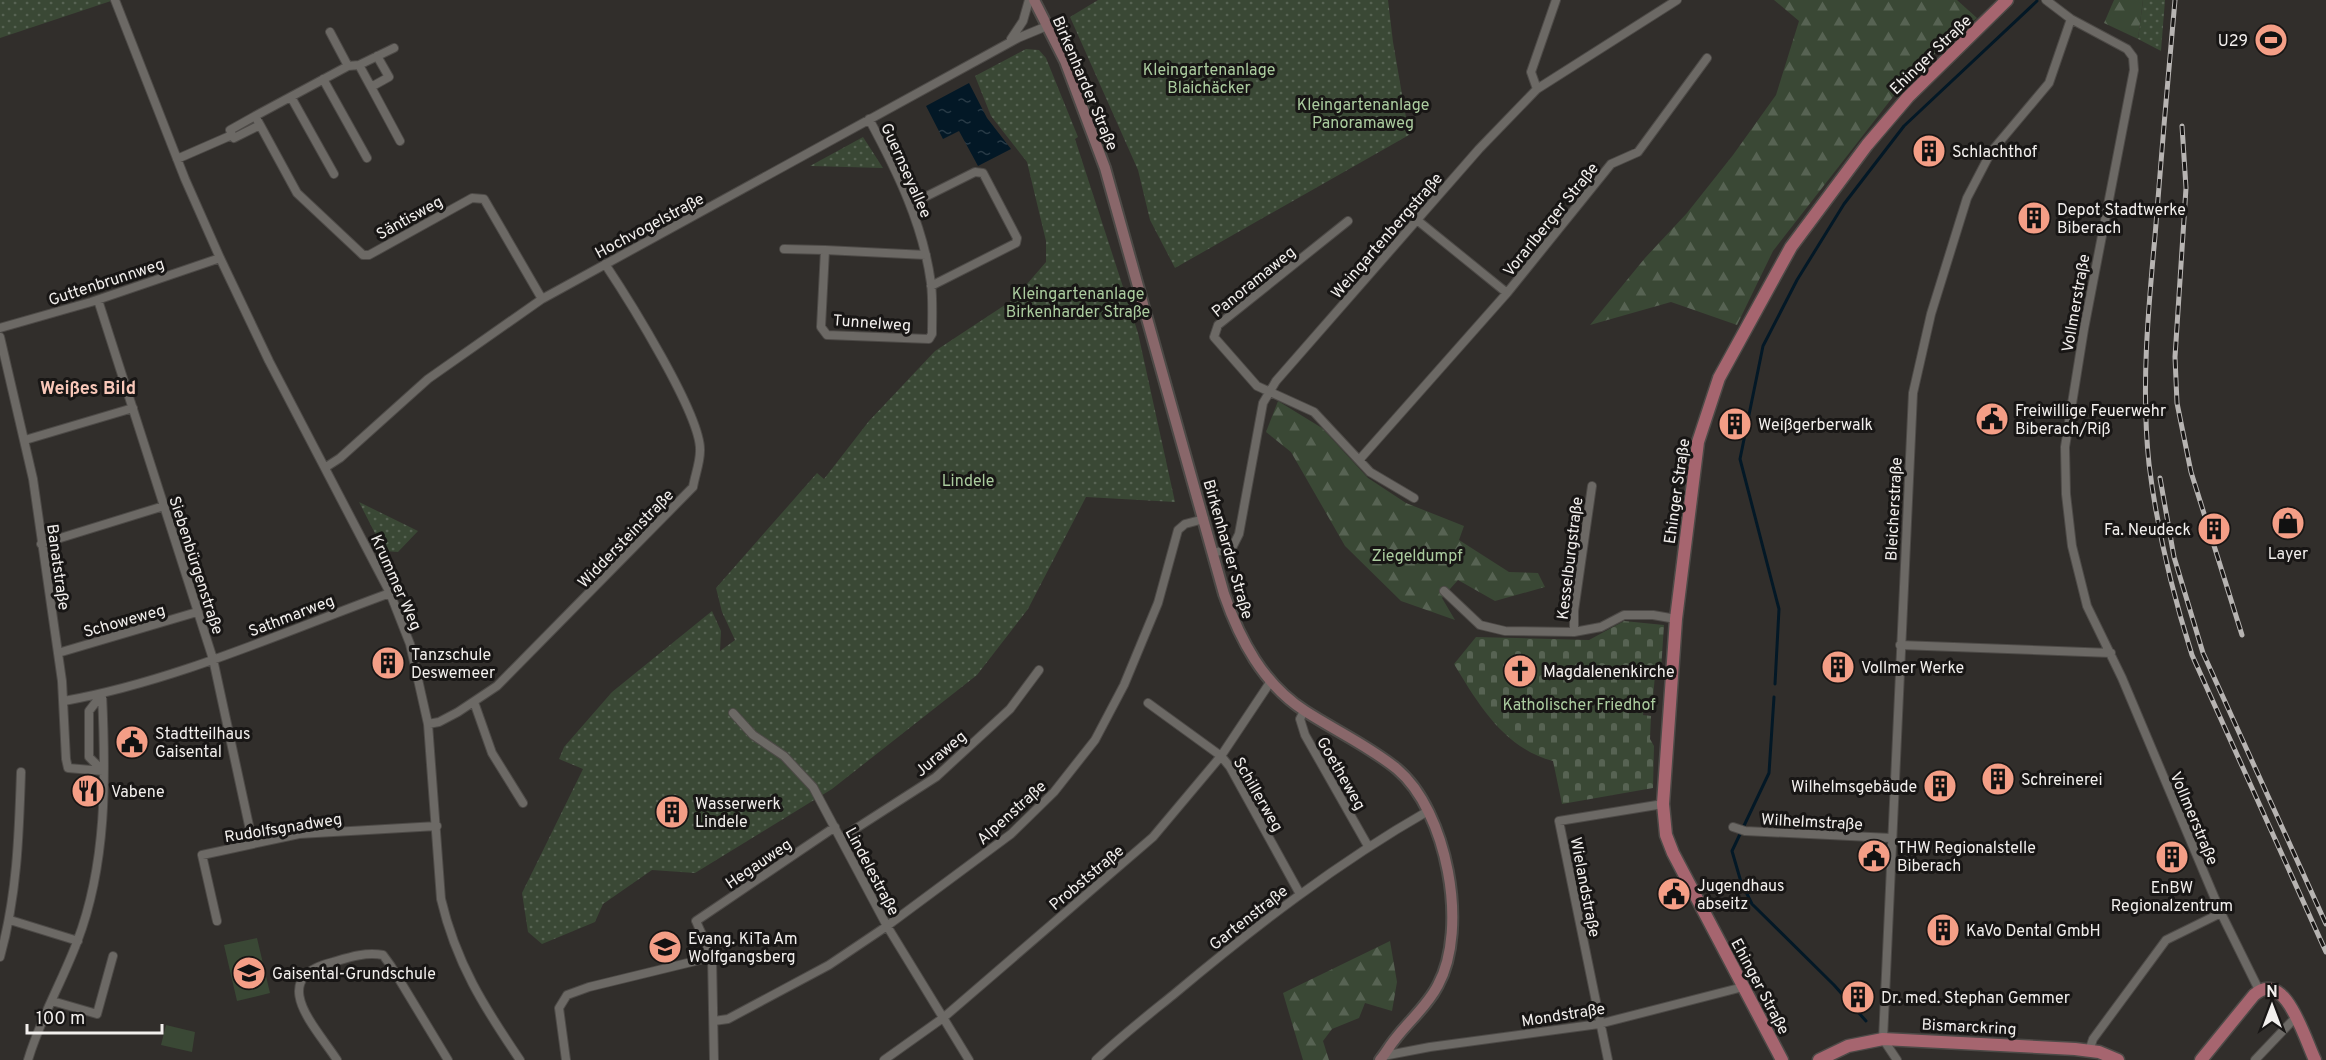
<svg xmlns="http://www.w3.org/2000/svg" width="2326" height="1060" font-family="Overpass,sans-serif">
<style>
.green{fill:url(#green-dots)}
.forest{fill:url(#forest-firs)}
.cemetery{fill:url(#cemetery-stones)}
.pitch{fill:#3a4835}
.water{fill:url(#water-ripples)}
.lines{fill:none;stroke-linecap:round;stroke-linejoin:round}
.stream{stroke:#031826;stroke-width:3}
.street-casing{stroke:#4d4a47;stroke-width:10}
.secondary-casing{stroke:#4d4a47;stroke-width:14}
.primary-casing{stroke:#4d4a47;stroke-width:15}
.street{stroke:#6c6965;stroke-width:8}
.secondary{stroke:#89676a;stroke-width:10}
.primary{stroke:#a6656f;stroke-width:12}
.rail-casing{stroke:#b7b4b2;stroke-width:5}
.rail{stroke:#181615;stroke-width:3;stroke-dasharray:9;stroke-linecap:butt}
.labels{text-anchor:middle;stroke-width:6;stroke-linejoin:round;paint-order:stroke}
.poi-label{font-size:16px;fill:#f2efed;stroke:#181615;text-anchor:start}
.street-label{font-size:16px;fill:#f2efed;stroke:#181615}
.park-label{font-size:16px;fill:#abcc9f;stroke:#181615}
.neighbourhood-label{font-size:18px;font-weight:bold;fill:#f9c8b9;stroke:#181615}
</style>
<defs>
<pattern id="green-dots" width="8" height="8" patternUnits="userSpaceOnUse" patternTransform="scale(1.5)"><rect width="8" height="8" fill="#3a4835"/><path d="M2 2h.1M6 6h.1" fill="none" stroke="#576353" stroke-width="1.8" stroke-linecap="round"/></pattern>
<pattern id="forest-firs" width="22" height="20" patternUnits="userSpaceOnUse" patternTransform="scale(1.5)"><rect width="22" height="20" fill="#3a4835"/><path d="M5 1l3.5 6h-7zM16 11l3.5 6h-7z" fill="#576353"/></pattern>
<pattern id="cemetery-stones" width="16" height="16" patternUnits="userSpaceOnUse" patternTransform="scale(1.5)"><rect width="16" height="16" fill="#3a4835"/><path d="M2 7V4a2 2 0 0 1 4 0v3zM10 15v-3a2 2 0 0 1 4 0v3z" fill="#576353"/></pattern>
<pattern id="water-ripples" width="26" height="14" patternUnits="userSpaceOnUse" patternTransform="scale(1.5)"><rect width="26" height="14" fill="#031826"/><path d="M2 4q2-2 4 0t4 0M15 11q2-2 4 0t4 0" fill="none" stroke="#283a46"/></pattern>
</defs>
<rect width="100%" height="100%" fill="#312e2b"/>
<!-- green -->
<path class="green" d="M0,0H114L0,38Z
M1098,0H1388L1393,42L1409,135L1175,268L1150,220L1138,170L1070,17Z
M2143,0H2165L2161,51L2138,39Z
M1026,49L1039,50L1046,58L1078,137L1075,139L1138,333L1175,502L1086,497L1028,609L977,675L832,789L695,873L652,870L603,904L595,922L542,944L528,932L522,893L583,769L559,759L564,747L612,692L712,611L721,631L720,651L735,640L722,612L716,588L817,473L824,479L869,421L935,351L1014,299L1046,262V241L1027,162L991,116L975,76Z
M863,137L883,168L810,166Z
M359,502L418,531L398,552L384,551Z"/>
<!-- forest -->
<path class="forest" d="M1774,0H1957L1977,18L1910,75L1773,251L1737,325L1671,302L1590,325L1645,258L1687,213L1733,155L1776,95L1799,21Z
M2114,0H2143L2138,39L2104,23Z
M1278,401L1322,428L1368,478L1406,503L1464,526L1459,540L1509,572L1538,573L1545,587L1495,601L1458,580L1442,598L1455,620L1401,601L1345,546L1291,452L1266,432Z
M1390,941L1397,982L1392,1011L1365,1003L1359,1018L1332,1029L1323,1041L1329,1060H1303L1283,993Z"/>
<!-- cemetery -->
<path class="cemetery" d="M1624,621L1664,625L1661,670L1655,675L1653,698H1645L1643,715L1651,716L1650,739L1654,746L1653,788L1562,804L1553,761C1505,749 1478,704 1454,664L1476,637L1589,640Z"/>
<!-- pitch -->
<path class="pitch" d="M257,938L270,993L237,1001L224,945Z
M166,1025L195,1032L192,1052L161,1045Z"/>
<!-- water -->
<path class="water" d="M969,83L987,118L1011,149L978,166L959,131L943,139L926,106Z"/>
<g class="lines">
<!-- stream -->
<path class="stream" d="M1775,684L1779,609L1740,459L1763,346L1797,280L1844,204L1904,126L2037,1
M1774,697L1769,773L1732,851L1741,882L1752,904L1834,985L1866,1021"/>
<defs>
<path id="street" d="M115,0L185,179L220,258L269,361L390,593L410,644L428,724L441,899C456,963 484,1007 520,1060
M2046,0L2071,19L2127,49L2133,57L2134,70L2084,329L2065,447L2066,494L2072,546L2087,606L2122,678L2221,913L2259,990
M330,32L348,66
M1011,39L1023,21L1029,0
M359,65L371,87L389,77L377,56
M323,79L367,158
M371,87L400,141
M1537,89L1531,72L1556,0
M291,97L334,174
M869,119C897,171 923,224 931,283C933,300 932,318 932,334L929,339L827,335L821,327L825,250L926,255
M260,125L297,193L363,255H369L472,198L484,199L542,299
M232,135L230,130L255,116
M177,159L232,135L234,138L260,125L255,116L348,66L359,65L394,48
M911,204L975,172L983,173L1017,238L1016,243L931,286
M1417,220L1507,293
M1348,221L1218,325L1214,337L1257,386L1314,412L1370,472L1414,498
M784,249L825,250
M98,300L213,659L253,844
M0,328L91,302L220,258
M0,337L33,479L62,681L66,759L68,768L103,771
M25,440L133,408
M1360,459L1507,293L1611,164L1638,152L1707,58
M326,467L340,458L428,379L542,299L1018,38L1047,26
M41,544L164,506
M1213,553L1232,548L1239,534L1263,403L1276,381L1479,149L1537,89L1677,0
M1444,591L1480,625L1505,631L1574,632L1601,627L1624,615H1653L1676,619
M1574,632V611L1592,486
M1900,645L2111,653
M58,653L197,612
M102,694L89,711V757L103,771
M64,701C176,681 283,632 390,593
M474,702L492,753L523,803
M1148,703L1221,756L1230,767L1300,894
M1304,711L1300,719L1305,735L1368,846
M733,713L753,735L784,756L813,787L887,926L969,1060
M428,724L439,722L458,712L497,686L693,487C695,475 700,463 700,451C702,416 627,297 605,264
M1733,827L1745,831L1891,838
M841,838L936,777L1010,709L1039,670
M10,920L78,941
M217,921L202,855L299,834L437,826
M0,957C17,896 19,835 21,772
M52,1001L97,1014L113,956
M714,1021L728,1019L829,965L887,926L1011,834L1054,792L1095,740L1124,685L1158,603L1178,530L1185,524L1204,519
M2089,1051L2093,1039L2166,940L2221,913
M1383,1056L1430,1047L1599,1024L1743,987
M28,1060C40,1019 62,982 77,942C107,864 106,777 102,694
M337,1060C315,1026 266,978 333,962C350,957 365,952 383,955L391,966L448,1060
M566,1060L559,1008L567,995L589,987L712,957
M714,1060L712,957L696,921L835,827
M884,1060L943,1018L1153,837L1221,756L1271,681
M1096,1060C1120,1037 1147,1016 1173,995C1254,927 1337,863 1428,811
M1608,1060L1559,821L1663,804
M1897,1060L1883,1039L1913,393L1931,314L1967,198L1991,152L2049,83L2071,19
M2255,1060L2295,1018"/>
<path id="secondary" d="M1034,0L1065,61L1105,168L1224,594C1240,640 1263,684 1305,711C1336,731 1369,746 1397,769C1447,811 1469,928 1438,985C1428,1005 1410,1020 1396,1038C1390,1045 1386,1053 1380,1060"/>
<path id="primary" d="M1782,1060L1673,853L1666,835L1663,804L1676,619L1698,442L1719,378L1791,247L1867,145L1908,97L2007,0
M1819,1060L1848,1046L1883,1039L2075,1049L2099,1052L2118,1060
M2201,1060L2254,995C2285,967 2305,1040 2315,1060"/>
</defs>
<!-- street casing -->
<use href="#street" class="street-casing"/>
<!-- secondary casing -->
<use href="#secondary" class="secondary-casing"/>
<!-- primary casing -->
<use href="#primary" class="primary-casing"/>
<!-- street -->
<use href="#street" class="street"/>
<!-- secondary -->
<use href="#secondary" class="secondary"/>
<!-- primary -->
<use href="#primary" class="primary"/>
<defs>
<path id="rail" d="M2175,0C2168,79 2161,157 2155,236C2148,312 2141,388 2149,464C2157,529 2172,592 2192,655L2326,952
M2182,126L2186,188L2175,357L2177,403L2191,472L2242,635
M2160,478L2174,557L2203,653L2326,924"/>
</defs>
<!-- rail casing -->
<use href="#rail" class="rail-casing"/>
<!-- rail -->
<use href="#rail" class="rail"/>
</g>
<!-- icons -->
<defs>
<symbol id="stadium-disc" viewBox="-11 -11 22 22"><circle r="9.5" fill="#f49e86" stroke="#181615"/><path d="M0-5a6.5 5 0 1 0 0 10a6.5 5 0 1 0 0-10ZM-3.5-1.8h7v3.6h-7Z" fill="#111"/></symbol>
<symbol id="building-disc" viewBox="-11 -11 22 22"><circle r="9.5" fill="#f49e86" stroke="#181615"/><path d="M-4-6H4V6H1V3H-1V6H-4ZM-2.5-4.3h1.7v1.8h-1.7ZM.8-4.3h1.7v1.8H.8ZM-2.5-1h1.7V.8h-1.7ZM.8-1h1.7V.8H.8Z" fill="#111"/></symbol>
<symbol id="civic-disc" viewBox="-11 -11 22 22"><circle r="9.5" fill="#f49e86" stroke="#181615"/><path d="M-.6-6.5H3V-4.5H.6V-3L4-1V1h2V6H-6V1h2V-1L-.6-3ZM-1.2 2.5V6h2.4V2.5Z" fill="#111"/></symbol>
<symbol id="shop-disc" viewBox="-11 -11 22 22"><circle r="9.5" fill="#f49e86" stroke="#181615"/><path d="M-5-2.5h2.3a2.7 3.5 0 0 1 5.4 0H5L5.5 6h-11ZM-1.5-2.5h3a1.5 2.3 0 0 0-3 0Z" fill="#111"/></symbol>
<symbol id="church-disc" viewBox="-11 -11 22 22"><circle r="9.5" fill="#f49e86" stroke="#181615"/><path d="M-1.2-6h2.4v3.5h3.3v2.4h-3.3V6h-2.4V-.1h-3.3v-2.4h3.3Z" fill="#111"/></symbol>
<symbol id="restaurant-disc" viewBox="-11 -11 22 22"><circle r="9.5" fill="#f49e86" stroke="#181615"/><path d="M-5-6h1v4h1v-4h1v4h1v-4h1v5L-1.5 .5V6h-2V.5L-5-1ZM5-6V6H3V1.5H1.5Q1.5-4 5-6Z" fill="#111"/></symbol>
<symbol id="school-disc" viewBox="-11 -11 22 22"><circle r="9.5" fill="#f49e86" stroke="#181615"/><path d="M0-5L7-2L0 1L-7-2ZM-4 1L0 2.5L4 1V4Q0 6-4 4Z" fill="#111"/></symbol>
</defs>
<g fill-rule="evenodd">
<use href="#stadium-disc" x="2252" y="21" width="38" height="38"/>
<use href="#building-disc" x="1910" y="132" width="38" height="38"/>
<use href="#building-disc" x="2015" y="199" width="38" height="38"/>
<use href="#civic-disc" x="1973" y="400" width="38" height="38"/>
<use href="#building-disc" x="1716" y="405" width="38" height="38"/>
<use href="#shop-disc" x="2269" y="504" width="38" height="38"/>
<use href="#building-disc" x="2195" y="510" width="38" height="38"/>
<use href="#building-disc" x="369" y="644" width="38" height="38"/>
<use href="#building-disc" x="1819" y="648" width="38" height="38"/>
<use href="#church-disc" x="1501" y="652" width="38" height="38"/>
<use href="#civic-disc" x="113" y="723" width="38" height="38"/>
<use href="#building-disc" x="1979" y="760" width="38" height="38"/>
<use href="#building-disc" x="1921" y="767" width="38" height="38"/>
<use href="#restaurant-disc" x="69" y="772" width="38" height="38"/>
<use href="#building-disc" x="653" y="793" width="38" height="38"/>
<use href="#civic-disc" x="1855" y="837" width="38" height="38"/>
<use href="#building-disc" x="2153" y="838" width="38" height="38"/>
<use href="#civic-disc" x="1655" y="875" width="38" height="38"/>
<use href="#building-disc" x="1924" y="911" width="38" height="38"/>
<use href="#school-disc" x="646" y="928" width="38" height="38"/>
<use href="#school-disc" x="230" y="954" width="38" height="38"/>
<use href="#building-disc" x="1839" y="978" width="38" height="38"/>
</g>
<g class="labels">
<!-- poi labels -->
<g class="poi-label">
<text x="2248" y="46" text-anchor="end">U29</text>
<text x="1952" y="157">Schlachthof</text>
<text x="2057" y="215">Depot Stadtwerke<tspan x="2057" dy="18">Biberach</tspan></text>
<text x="2015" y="416">Freiwillige Feuerwehr<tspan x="2015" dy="18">Biberach/Riß</tspan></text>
<text x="1758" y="430">Weißgerberwalk</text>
<text x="2191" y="535" text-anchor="end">Fa. Neudeck</text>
<text x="2288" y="559" text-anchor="middle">Layer</text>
<text x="411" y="660">Tanzschule<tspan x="411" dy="18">Deswemeer</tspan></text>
<text x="1861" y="673">Vollmer Werke</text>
<text x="1543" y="677">Magdalenenkirche</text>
<text x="155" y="739">Stadtteilhaus<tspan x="155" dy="18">Gaisental</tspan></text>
<text x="2021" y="785">Schreinerei</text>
<text x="1917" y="792" text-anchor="end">Wilhelmsgebäude</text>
<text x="111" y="797">Vabene</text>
<text x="695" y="809">Wasserwerk<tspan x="695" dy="18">Lindele</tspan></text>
<text x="1897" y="853">THW Regionalstelle<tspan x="1897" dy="18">Biberach</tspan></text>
<text x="1697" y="891">Jugendhaus<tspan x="1697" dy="18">abseitz</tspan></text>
<text x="2172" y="893" text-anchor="middle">EnBW<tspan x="2172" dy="18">Regionalzentrum</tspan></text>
<text x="1966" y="936">KaVo Dental GmbH</text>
<text x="688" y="944">Evang. KiTa Am<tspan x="688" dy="18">Wolfgangsberg</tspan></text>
<text x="272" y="979">Gaisental-Grundschule</text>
<text x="1881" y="1003">Dr. med. Stephan Gemmer</text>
</g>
<!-- street labels -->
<g class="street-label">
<text transform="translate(1930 54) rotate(-44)" y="6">Ehinger Straße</text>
<text transform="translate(1086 83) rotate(67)" y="6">Birkenharder Straße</text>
<text transform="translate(907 170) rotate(66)" y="6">Guernseyallee</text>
<text transform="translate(409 217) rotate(-29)" y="6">Säntisweg</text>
<text transform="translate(1550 219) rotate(-51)" y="6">Vorarlberger Straße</text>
<text transform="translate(649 225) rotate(-28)" y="6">Hochvogelstraße</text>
<text transform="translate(1386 235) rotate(-49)" y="6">Weingartenbergstraße</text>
<text transform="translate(106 281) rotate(-18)" y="6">Guttenbrunnweg</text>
<text transform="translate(1253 281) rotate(-39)" y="6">Panoramaweg</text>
<text transform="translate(2075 303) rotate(-80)" y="6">Vollmerstraße</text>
<text transform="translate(872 322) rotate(4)" y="6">Tunnelweg</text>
<text transform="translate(1676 491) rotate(-82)" y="6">Ehinger Straße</text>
<text transform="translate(1893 509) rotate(-87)" y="6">Bleicherstraße</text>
<text transform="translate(625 538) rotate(-46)" y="6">Widdersteinstraße</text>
<text transform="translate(1229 549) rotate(74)" y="6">Birkenharder Straße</text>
<text transform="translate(1569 558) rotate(-83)" y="6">Kesselburgstraße</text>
<text transform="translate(197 565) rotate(72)" y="6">Siebenbürgenstraße</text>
<text transform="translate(59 567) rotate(82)" y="6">Banatstraße</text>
<text transform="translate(397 582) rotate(66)" y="6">Krummer Weg</text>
<text transform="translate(291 615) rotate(-21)" y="6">Sathmarweg</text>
<text transform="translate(124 620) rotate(-16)" y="6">Schoweweg</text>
<text transform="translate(940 753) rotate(-40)" y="6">Juraweg</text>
<text transform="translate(1342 773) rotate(60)" y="6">Goetheweg</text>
<text transform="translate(1259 794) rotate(60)" y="6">Schillerweg</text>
<text transform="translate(1011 812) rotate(-42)" y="6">Alpenstraße</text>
<text transform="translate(2195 818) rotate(67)" y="6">Vollmerstraße</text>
<text transform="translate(1812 821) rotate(3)" y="6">Wilhelmstraße</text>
<text transform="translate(283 827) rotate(-9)" y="6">Rudolfsgnadweg</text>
<text transform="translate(758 863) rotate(-34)" y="6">Hegauweg</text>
<text transform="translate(873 871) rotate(62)" y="6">Lindelestraße</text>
<text transform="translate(1086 877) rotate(-40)" y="6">Probststraße</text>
<text transform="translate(1586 887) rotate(79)" y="6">Wielandstraße</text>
<text transform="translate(1248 917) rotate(-38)" y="6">Gartenstraße</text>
<text transform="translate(1761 986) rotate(62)" y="6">Ehinger Straße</text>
<text transform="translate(1563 1014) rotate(-9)" y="6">Mondstraße</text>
<text transform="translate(1969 1026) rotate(3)" y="6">Bismarckring</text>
</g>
<!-- park labels -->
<g class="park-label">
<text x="1209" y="75">Kleingartenanlage<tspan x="1209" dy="18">Blaichäcker</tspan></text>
<text x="1363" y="110">Kleingartenanlage<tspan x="1363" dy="18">Panoramaweg</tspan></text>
<text x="1078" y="299">Kleingartenanlage<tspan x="1078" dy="18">Birkenharder Straße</tspan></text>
<text x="968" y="486">Lindele</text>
<text x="1417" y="561">Ziegeldumpf</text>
<text x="1579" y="710">Katholischer Friedhof</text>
</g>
<!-- neighbourhood labels -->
<g class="neighbourhood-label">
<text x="88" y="394">Weißes Bild</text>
</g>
</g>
<!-- north arrow -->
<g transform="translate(2272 1006)" stroke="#181615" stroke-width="4.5" paint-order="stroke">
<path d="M0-4.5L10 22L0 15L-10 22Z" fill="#f2efed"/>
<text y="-9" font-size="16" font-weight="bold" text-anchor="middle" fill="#f2efed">N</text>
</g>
<!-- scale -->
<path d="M27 1024v9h135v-9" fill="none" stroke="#f2efed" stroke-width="3"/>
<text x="36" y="1024" font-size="18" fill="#f2efed" stroke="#181615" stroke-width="4.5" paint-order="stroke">100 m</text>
</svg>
